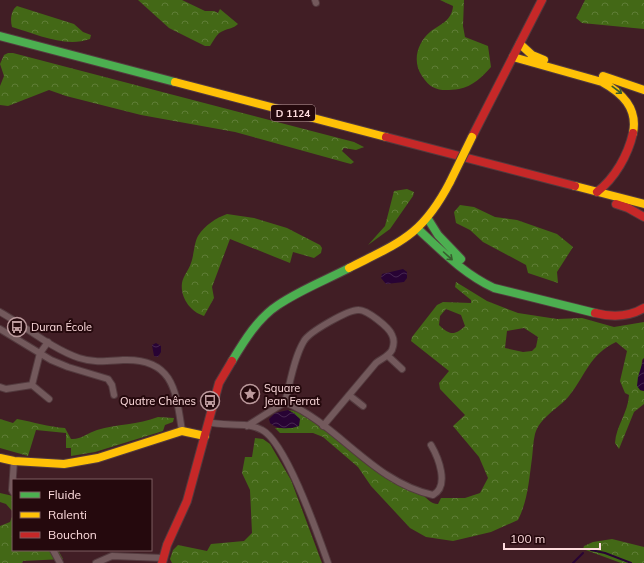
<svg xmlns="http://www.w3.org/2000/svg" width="644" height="563" font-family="Mulish,sans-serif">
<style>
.forest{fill:url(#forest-crowns);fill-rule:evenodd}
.water{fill:url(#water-waves)}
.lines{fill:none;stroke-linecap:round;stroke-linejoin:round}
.stream{stroke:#280334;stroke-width:2}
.street-casing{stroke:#533a3e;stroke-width:8}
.fast-casing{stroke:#533a3e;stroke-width:10}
.slow-casing{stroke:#533a3e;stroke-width:10}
.jam-casing{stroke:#533a3e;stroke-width:10}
.street{stroke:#73595c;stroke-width:6}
.fast{stroke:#4caf50;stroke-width:8}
.slow{stroke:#ffc107;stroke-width:8}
.jam{stroke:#c62828;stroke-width:8}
.slow-bridge-casing{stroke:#533a3e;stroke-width:10;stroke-linecap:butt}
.slow-bridge{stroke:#ffc107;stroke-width:8}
.oneway{stroke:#385c2e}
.labels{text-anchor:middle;stroke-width:4;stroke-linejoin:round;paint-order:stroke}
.shield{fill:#25090d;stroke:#bd9d9f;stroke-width:1}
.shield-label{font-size:10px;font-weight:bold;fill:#fedcde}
.poi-label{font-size:11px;fill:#fedcde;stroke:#25090d;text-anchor:start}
</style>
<defs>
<pattern id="forest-crowns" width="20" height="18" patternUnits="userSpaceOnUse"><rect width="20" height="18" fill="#436816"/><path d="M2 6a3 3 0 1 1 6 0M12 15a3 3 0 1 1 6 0" fill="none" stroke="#5f7d37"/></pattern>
<pattern id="water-waves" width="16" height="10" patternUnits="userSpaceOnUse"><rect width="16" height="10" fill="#280334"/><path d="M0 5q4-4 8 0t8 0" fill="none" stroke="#482751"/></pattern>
</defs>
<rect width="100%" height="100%" fill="#411e25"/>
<!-- forest -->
<path class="forest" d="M138,0H182L205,11H214L218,13L220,9L238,24C233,29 229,28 223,31C217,33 214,40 210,46H205L169,28Z
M440,0H464L463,26L465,37L488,46L491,67C483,76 472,87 459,89C443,91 432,92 422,76C412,62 417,43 430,32C440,24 452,21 453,6Z
M585,0H644V29L582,23L576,18Z
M17,6L74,24L83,32L91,35L90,39C65,48 36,34 12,27C10,20 11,10 17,6Z
M8,53H13L354,142L364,147L356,150L344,148L342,151L354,162L351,164L347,163L235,132L141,115L66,96L49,90L8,106L0,105V86L4,76L0,64L4,55Z
M407,189L414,192L413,196L390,229L368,245L385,226L394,191Z
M460,205L474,207L495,217L517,220L557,234L573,247L557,272L558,283L528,273L526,265L483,242L470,230L456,223L454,212Z
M227,214L254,218L287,228L320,245L322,248L321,253L314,258L293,252L290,263L230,239L212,287L214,298L204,316C190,312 180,297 182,283C183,276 189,270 191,263C194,255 194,243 198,236C205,225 216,218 227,214Z
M456,282L487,301L518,313L557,319L582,318L614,327L644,322V358L642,360L640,390L644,391V404L634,412L619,449L615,443C616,426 628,413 629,395L625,393L620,381L627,351L616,342C589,355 586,375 569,396C558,409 540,417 535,434C533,442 533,450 532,458C529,480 528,500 518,520L491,532L453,541L426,537L410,528L371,486L358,467L323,437L313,433H280L275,428H293L295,414L288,410C313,412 351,454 373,469C389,480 405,487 422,495C428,498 430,504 438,504L441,498H465L480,493L488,478L479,457L453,426L465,415L440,389L439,383L449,371L411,341L412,337L437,305L443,302L471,303V300L455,287ZM446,309L461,315L465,326C455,336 449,335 439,325L440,316ZM524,328L538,337L536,347L532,351L523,352L505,348L507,331Z
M158,417L174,418L173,422L165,425L163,431L95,452L71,456V448H66V433L36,430L28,456L0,448V419L13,423L17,419C34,422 48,427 65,428L71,439C80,440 88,433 97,430C117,424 138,425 158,417Z
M255,438L263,439L270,444L291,480L322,563H172L170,559L173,550L178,545L207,551L211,544L244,541L252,533L250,490L242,473L245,457H252Z
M0,493L13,496V512L6,504L0,502Z
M13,514V550H58L63,559L23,561L22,563H0V526L10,522Z
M612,539L644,547V563H621L583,549L584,546L593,542Z"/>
<!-- water -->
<path class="water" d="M403,269L407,272V278L404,282L386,284L381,278L382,274Z
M156,343L161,346V352L158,357L154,356L152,345Z
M644,358V391L640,390L637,386L638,377Z
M288,410L295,414L300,419L299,426C290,429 278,430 270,423L269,419L275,413Z"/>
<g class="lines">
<!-- stream -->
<path class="stream" d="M591,550L605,553L631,563
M573,563L583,553"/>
<defs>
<path id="street" d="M315,0L316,3
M0,312C25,326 52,349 79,358C94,363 107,361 123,360C174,358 176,392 182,431
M0,329L51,360L68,367L108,379L112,385L114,395
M388,356L402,369
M32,385L40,353L48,342
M32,385L49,399
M0,387L6,389L32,385
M349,395L363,406
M285,402C290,384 294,357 304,341C309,332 349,309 359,310C367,310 389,327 392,335C394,339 394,345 392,350C388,357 382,358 376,363L323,426
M285,402C339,425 373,482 433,495C450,486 438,457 431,445
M208,422C225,427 246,421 262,430C286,442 318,535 328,563
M247,426L285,402
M13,492L12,490L14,461
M53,550L60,563
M96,563L112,556L163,558"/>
<path id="fast" d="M0,36L175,82
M428,219L438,235L461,259
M419,230C443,252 464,274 494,288L595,313
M232,361C244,341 258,318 278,305C300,290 326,280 349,268"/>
<path id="slow" d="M520,44L532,55L544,60
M513,57L602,82C622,93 638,108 633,133
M603,76L644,90
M175,82L386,137
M575,186L644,204
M349,268C400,242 422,236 450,182
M0,458L14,461L64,464L98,458L182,431L205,436"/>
<path id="jam" d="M386,137L575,186
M472,137L542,0
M597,192C615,178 628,155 633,133
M616,204L628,208L644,217
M595,313C611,317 629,317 644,308
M162,563L167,545L187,501L219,383L232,361"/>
</defs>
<!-- street casing -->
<use href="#street" class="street-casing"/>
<!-- fast casing -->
<use href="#fast" class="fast-casing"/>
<!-- slow casing -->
<use href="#slow" class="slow-casing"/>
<!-- jam casing -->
<use href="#jam" class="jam-casing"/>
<!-- street -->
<use href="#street" class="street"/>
<!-- fast -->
<use href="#fast" class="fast"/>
<!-- slow -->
<use href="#slow" class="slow"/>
<!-- jam -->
<use href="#jam" class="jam"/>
<defs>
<path id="slow-bridge" d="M450,182L472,137"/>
</defs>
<!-- slow-bridge casing -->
<use href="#slow-bridge" class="slow-bridge-casing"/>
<!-- slow-bridge -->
<use href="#slow-bridge" class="slow-bridge"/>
</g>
<!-- one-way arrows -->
<defs><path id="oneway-shaft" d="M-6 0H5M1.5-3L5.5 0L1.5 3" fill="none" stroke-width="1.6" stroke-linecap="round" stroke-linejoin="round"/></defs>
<g class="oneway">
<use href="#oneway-shaft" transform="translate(617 90) rotate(37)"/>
<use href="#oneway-shaft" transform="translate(448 256) rotate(42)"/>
</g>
<!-- icons -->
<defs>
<symbol id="bus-ring" viewBox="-11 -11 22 22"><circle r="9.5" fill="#25090d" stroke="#bc9a9d" stroke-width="1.5"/><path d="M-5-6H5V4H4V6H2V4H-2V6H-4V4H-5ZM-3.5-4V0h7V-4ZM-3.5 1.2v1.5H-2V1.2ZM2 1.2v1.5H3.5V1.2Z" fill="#bc9a9d"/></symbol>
<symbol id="sight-ring" viewBox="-11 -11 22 22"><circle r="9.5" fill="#25090d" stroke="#bc9a9d" stroke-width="1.5"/><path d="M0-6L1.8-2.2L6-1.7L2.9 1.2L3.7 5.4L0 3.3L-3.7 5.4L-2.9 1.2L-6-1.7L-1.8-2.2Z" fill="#bc9a9d"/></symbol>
</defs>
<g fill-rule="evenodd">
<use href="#bus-ring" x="6" y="316" width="22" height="22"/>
<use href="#sight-ring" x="239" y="383" width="22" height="22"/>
<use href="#bus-ring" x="199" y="390" width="22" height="22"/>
</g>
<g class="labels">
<!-- shield labels -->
<rect class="shield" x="271" y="105" width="44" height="16" rx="3"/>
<g class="shield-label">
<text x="293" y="117">D 1124</text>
</g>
<!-- poi labels -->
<g class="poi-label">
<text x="31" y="331">Duran École</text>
<text x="264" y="392">Square<tspan x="264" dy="13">Jean Ferrat</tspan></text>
<text x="196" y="405" text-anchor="end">Quatre Chênes</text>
</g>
</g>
<!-- legend -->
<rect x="12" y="479" width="140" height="72" fill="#25090d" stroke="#7c5d61"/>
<rect x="20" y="492" width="20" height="6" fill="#4caf50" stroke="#7c5d61"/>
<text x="48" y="499" font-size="12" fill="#fedcde">Fluide</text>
<rect x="20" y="512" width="20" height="6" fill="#ffc107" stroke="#7c5d61"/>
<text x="48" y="519" font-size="12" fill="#fedcde">Ralenti</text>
<rect x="20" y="532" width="20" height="6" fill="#c62828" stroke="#7c5d61"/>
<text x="48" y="539" font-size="12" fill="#fedcde">Bouchon</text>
<!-- scale -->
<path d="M504 543v6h96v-6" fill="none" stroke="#fedcde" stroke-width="2"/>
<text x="510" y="543" font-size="12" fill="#fedcde" stroke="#25090d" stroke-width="3" paint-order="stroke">100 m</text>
</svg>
